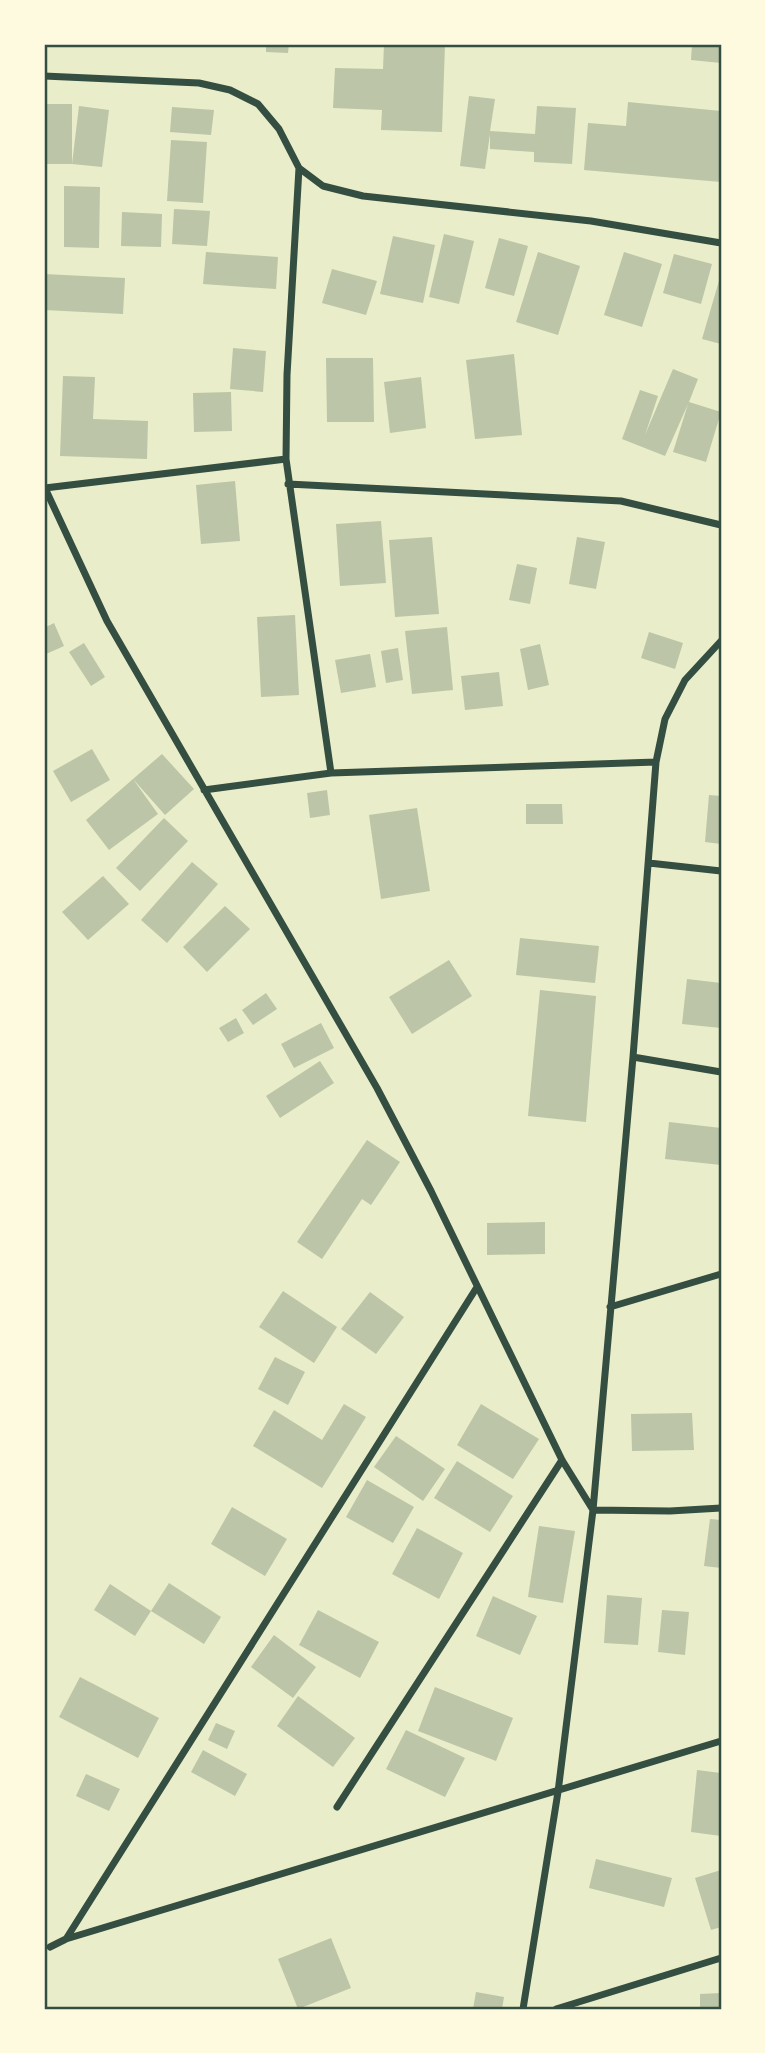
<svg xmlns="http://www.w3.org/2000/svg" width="765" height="2053" font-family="Merriweather,serif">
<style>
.building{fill:#bcc5a7}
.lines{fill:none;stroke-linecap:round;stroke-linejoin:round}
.minor{stroke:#344e41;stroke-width:7}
.neatline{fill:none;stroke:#344e41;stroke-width:2.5}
</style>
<rect width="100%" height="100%" fill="#e9edc9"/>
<!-- building -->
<path class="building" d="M266,44H289L288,53L266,52Z
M384,44H445L442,132L381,130L382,110L333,108L335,68L383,69Z
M692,44H721V63L691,60Z
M469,96L495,99L490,131L535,134L537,106L576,108L572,164L534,162V152L490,149V134L485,169L460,166Z
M628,102L721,111V182L584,170L588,123L626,126Z
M44,104H72V164H44Z
M79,106L109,110L102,167L72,164Z
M172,107L214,110L211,135L170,132Z
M171,140L207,142L203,203L167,201Z
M64,186L100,187L99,248L64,247Z
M174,209L210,211L207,246L172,244Z
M122,212L162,214L161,247L121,246Z
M444,234L474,241L459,304L429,297Z
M393,236L435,245L423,303L380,294Z
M499,238L528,246L514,296L485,288Z
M206,252L278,257L276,289L203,284Z
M538,252L580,266L558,335L516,322Z
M624,252L662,264L642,327L604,315Z
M674,254L712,264L701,304L663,293Z
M332,269L377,281L366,315L322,303Z
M44,274L125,278L123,314L44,310Z
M721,274V344L702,339Z
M233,348L266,351L263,392L230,389Z
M514,354L522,435L475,439L466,360Z
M326,358H373L374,422H327Z
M673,369L698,379L689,402L721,412L706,462L673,452L688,404L665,456L622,439L640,390L658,396L645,435Z
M63,376L95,377L93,419L148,421L147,459L60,456Z
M421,377L426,428L390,433L384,382Z
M231,392L232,431L194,432L193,393Z
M235,481L240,541L201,544L196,485Z
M381,521L386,583L340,586L336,524Z
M432,537L439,614L395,617L389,540Z
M577,537L605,542L596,589L569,584Z
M517,564L537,568L530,604L509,600Z
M295,615L299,695L261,697L257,617Z
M54,623L64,646L44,655V628Z
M447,627L453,690L412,694L405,631Z
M649,632L683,643L675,669L641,658Z
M84,643L105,677L91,686L69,652Z
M540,644L549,685L528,690L520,649Z
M398,648L403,680L386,683L381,651Z
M370,654L376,687L341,693L335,660Z
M499,672L503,706L465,710L461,676Z
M92,749L110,780L71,802L53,771Z
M162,754L194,789L165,815L133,779Z
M133,779L158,814L109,850L86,820Z
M327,790L330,815L310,818L307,793Z
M709,795L721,796V844L705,842Z
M526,804H562L563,824H526Z
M417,808L430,891L381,899L369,815Z
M164,818L188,841L140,891L116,868Z
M192,862L218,884L167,943L141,920Z
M103,876L129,904L88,940L62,912Z
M225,906L250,929L207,972L183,947Z
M520,938L599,946L595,983L516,975Z
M449,960L472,996L412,1034L389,997Z
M687,979L721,983V1028L682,1024Z
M540,990L596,996L586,1122L528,1116Z
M266,993L277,1009L253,1025L242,1010Z
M236,1018L244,1033L228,1042L219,1028Z
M321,1023L334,1048L294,1068L281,1044Z
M320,1061L334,1083L280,1118L266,1096Z
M669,1122L721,1128V1165L665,1159Z
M367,1140L400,1162L371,1205L362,1199L322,1259L297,1242Z
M545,1222V1254L487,1255V1223Z
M283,1291L337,1327L314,1363L259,1327Z
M370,1292L404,1317L376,1354L341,1329Z
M275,1357L305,1372L288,1405L258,1389Z
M344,1404L366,1417L322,1488L253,1446L274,1410L322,1440Z
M481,1404L539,1439L513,1479L457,1445Z
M692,1413L694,1450L632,1451L631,1414Z
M396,1436L445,1469L423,1501L374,1467Z
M457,1461L513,1496L490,1532L434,1498Z
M367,1480L414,1507L393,1543L346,1517Z
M232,1507L287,1539L265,1576L211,1544Z
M710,1519L721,1520V1568L704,1566Z
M539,1526L575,1531L563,1603L528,1597Z
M417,1528L463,1553L439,1599L392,1574Z
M169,1583L221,1617L204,1644L151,1611Z
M110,1584L151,1611L135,1636L94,1610Z
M607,1595L642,1598L638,1645L604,1643Z
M493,1596L537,1616L520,1655L476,1636Z
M318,1610L379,1642L360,1678L299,1645Z
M662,1610L689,1612L685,1655L658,1652Z
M274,1635L316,1667L293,1698L251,1667Z
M80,1677L159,1718L138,1758L59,1717Z
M435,1687L513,1718L496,1761L418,1731Z
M298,1696L355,1738L333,1767L277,1726Z
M216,1723L235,1731L227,1749L208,1740Z
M406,1730L465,1758L445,1797L386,1769Z
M203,1750L247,1774L235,1796L191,1772Z
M697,1770L721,1773V1836L691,1832Z
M86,1774L120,1789L109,1811L76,1796Z
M596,1859L672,1878L664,1907L589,1888Z
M721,1870V1927L711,1930L695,1878Z
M331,1938L351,1988L298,2009L278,1959Z
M476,1992L504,1997L502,2009H473Z
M721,1993V2009H700V1994Z"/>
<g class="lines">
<!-- minor -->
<path class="minor" d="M44,76L199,83L230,90L258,104L279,129L299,168L323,186L363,196L591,221L721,243
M299,168L287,375L286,459L331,773
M288,484L621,501L721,525
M44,486L107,621L377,1088L431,1191L562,1460L593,1510L670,1511L721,1508
M45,488L286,459
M204,790L331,773L656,762
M649,863L721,871
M633,1057L721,1072
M610,1307L721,1274
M337,1807L562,1460
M66,1939L477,1287
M50,1947L66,1939L721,1741
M523,2009L558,1792L593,1510L633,1057L656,762L665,719L685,680L721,641
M556,2009L721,1958"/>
</g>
<!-- border -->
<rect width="765" height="2053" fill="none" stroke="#fefae0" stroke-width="91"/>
<rect x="46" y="46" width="674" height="1962" class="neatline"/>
</svg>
